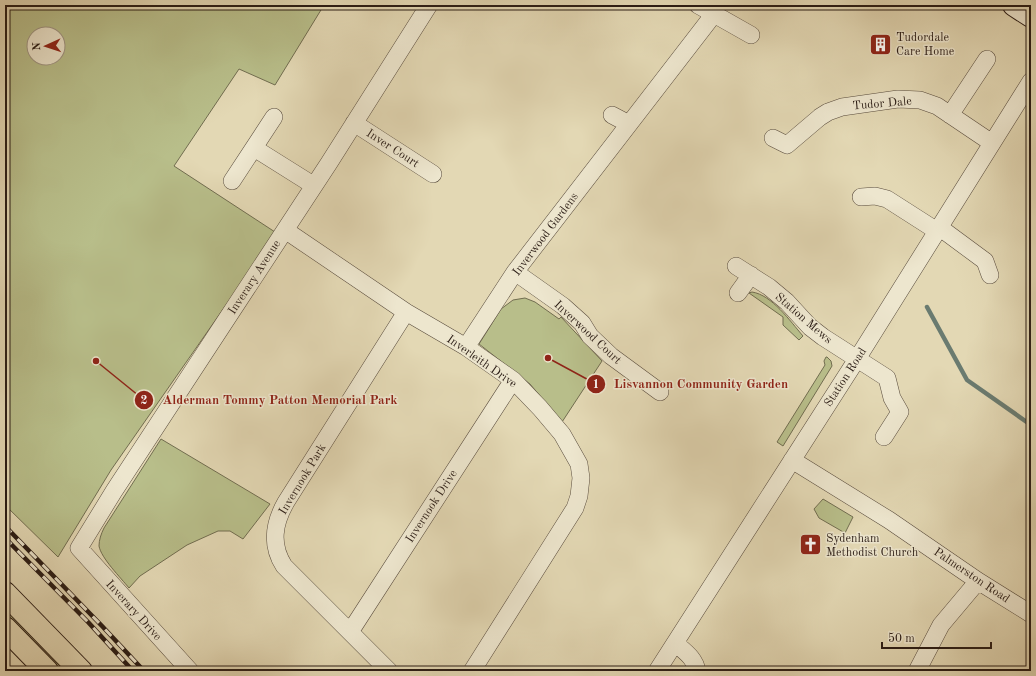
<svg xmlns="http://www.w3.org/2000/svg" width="1036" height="676" font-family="'Old Standard TT',serif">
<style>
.green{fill:#b8be8a;stroke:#716d50;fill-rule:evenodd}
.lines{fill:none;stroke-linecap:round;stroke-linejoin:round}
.stream{stroke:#6a7b70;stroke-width:4.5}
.street-casing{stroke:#584b3d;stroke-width:18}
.secondary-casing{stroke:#2a1c15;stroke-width:24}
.highway-casing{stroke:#2a1c15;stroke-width:24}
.street{stroke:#ede6ce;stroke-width:17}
.secondary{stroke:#ede6ce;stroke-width:22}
.highway{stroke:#e3d8b4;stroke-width:22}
.rail-casing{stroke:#2a1c15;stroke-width:4.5}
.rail{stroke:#ede6ce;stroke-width:3;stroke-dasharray:9;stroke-linecap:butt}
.labels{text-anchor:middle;stroke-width:3;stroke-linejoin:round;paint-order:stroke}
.poi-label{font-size:12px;fill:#2a1c15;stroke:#ede6ce;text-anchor:start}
.street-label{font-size:12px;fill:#2a1c15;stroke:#ede6ce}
.leader{fill:none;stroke:#8f2418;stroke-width:1.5}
.callout-dot{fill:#8f2418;stroke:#ede6ce;stroke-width:1.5}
.mark-label{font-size:12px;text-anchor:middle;font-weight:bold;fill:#fff}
.callout-label{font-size:13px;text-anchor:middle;font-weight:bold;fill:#8f2418;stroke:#ede6ce;stroke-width:3;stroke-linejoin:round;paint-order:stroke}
</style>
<rect width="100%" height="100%" fill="#e3d8b4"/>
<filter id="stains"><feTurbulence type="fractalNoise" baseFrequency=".005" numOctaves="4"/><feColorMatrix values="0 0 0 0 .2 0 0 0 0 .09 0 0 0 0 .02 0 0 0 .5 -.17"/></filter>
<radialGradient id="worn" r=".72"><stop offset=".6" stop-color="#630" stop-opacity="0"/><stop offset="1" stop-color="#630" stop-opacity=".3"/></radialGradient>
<!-- green -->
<path class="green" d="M5,5H324L275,85L239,69L174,166L275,232L263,252L111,470L58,557L5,505ZM34,34H58V58H34Z
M752,292C772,295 790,321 803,336L799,340L783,325V317L749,293Z
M525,298L535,302L559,319L561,317L602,361L562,422L530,384L479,344L501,309L513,300Z
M826,357H827L831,361L832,366L783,446L777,442L825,365L824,361Z
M161,439L270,504L243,539L230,531H218L187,545L140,576L129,588C121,578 101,558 99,546C99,540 101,534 104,528Z
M823,499L853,517L845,533L819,518L814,509Z
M5,604L70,671H59L5,614Z"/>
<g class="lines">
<!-- stream -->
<path class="stream" d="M927,307L967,380L1031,425"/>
<defs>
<path id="street" d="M698,5L751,35
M612,115L629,124
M950,115L987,59
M354,123L433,174
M773,138L787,145L820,117L828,112L842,107L898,99L920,100L937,106L992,143
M254,148L313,185
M232,181L274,117
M861,197L875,196L887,199L937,231
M939,227L985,261L990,275
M285,230L406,312L466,347L513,380L540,408L562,434L579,464L581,478L579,496L575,508L472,671
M736,266L769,287L787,302L810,327L823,337L887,378L892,398L900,412L884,437
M515,272L563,306L582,323L590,336L611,356L660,392
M738,293L751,275
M466,347L515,272L714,14
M792,460L889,520L978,581L1031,614
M350,632L513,380
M675,643C685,652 695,658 697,671
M190,671L79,548L114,491L329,163L429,5
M389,671L284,566C270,544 274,523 286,502L406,312
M657,671L857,359L1031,81
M917,671L941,625L978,581"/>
<path id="secondary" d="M1014,5L1031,16"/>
<path id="highway" d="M5,593L81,671
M5,628L47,671"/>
</defs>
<!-- street casing -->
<use href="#street" class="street-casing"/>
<!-- secondary casing -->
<use href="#secondary" class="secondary-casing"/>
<!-- highway casing -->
<use href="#highway" class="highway-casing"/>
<!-- street -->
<use href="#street" class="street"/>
<!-- secondary -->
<use href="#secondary" class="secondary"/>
<!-- highway -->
<use href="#highway" class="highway"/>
<defs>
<path id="rail" d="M5,526L102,626L144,671
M5,538L88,622L133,671"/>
</defs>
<!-- rail casing -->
<use href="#rail" class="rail-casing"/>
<!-- rail -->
<use href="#rail" class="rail"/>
</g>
<!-- icons -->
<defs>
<symbol id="building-square" viewBox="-11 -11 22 22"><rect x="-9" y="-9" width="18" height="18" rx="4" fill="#8f2418" stroke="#ede6ce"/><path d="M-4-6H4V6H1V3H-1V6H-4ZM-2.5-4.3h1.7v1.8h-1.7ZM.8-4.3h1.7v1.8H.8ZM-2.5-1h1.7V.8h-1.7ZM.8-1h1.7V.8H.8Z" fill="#fff"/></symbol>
<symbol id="church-square" viewBox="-11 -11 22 22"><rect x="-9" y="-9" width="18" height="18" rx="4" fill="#8f2418" stroke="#ede6ce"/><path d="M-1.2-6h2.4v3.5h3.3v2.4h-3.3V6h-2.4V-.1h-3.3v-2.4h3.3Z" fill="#fff"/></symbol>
</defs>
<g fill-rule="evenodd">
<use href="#building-square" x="868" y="32" width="25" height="25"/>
<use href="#church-square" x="798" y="532" width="25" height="25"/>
</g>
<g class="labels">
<!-- poi labels -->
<g class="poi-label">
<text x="896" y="41">Tudordale<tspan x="896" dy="14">Care Home</tspan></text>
<text x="826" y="542">Sydenham<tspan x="826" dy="14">Methodist Church</tspan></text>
</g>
<!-- street labels -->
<g class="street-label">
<text transform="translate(882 103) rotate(-5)" y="4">Tudor Dale</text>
<text transform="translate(393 148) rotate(33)" y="4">Inver Court</text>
<text transform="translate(545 234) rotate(-53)" y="4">Inverwood Gardens</text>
<text transform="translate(254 277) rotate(-57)" y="4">Inverary Avenue</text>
<text transform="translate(804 318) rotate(41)" y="4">Station Mews</text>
<text transform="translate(588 332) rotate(43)" y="4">Inverwood Court</text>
<text transform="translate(482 361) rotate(35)" y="4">Inverleith Drive</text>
<text transform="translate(845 377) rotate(-57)" y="4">Station Road</text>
<text transform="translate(302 479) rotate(-59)" y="4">Invernook Park</text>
<text transform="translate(431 506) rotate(-57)" y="4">Invernook Drive</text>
<text transform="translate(972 575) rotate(34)" y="4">Palmerston Road</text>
<text transform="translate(134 610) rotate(48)" y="4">Inverary Drive</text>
</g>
</g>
<!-- callouts -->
<path class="leader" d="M548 358L596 384M96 361L144 400"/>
<g class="callout-dot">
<circle cx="548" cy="358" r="4"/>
<circle cx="96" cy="361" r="4"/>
<circle cx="596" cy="384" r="10"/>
<circle cx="144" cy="400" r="10"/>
</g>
<g class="mark-label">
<text x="596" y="388">1</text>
<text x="144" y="404">2</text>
</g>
<g class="callout-label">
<text x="701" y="388">Lisvannon Community Garden</text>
<text x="280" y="404">Alderman Tommy Patton Memorial Park</text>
</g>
<!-- margin -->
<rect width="1036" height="676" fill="none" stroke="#e3d8b4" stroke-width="20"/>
<rect x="6" y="6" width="1024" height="664" fill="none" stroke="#2a1c15" stroke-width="2"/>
<rect x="10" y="10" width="1016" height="656" fill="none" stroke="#2a1c15"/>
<!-- north arrow -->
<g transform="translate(46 46) rotate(267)"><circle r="19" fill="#ede6ce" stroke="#9f9584"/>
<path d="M0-3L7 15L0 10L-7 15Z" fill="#8f2418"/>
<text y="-6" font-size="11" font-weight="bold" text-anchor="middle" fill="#2a1c15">N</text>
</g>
<!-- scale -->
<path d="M882 642v6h109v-6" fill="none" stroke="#2a1c15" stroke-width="2"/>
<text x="888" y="642" font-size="12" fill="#2a1c15" stroke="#ede6ce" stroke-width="3" paint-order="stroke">50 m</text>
<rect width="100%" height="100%" filter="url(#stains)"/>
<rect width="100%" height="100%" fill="url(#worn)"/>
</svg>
